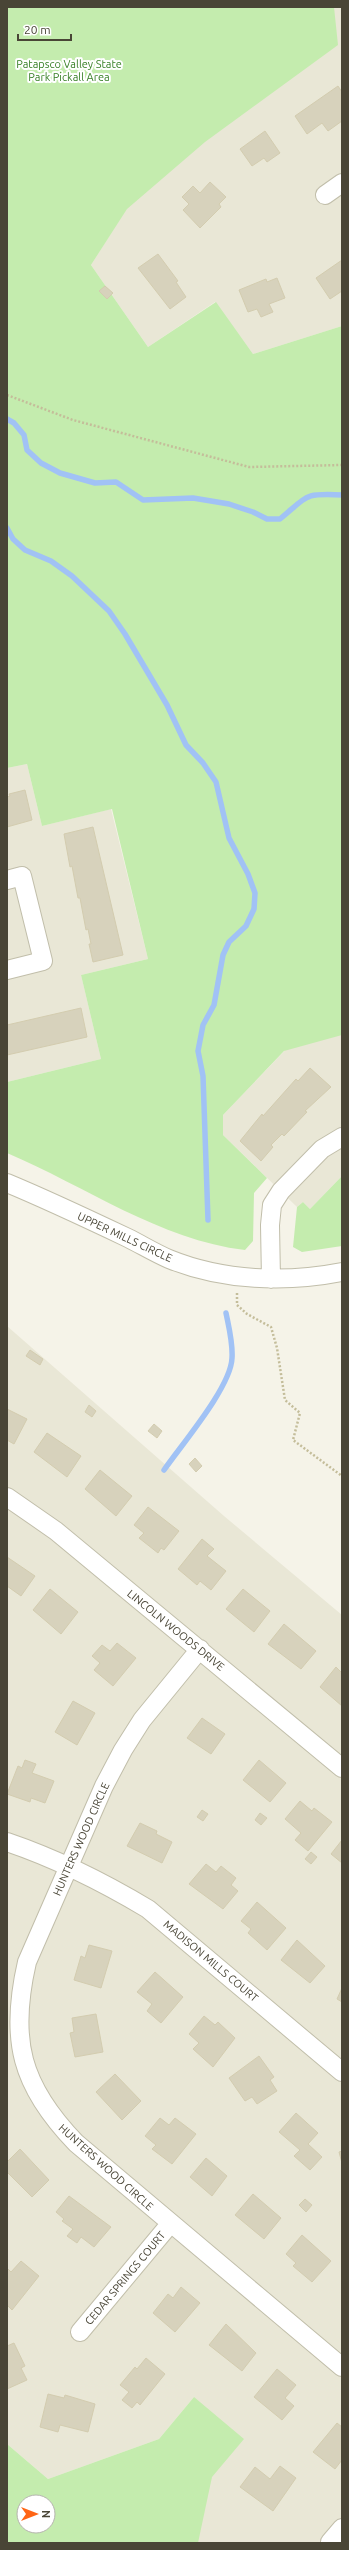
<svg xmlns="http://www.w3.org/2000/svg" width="349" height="2550" font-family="Ubuntu,sans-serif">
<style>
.residential{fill:#e9e7d6}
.green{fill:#c4ecae;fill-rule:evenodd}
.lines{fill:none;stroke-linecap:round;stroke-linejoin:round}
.stream{stroke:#a1c2f5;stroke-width:5.5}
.building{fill:#d7d2bc;stroke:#d3ccaf}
.minor-casing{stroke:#c1beaa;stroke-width:20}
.path{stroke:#c4bd9a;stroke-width:2.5;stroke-dasharray:2 2;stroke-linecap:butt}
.minor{stroke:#fff;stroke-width:18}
.labels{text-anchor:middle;stroke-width:4;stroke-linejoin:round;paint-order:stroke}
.park-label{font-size:11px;fill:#367f25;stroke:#fff}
.street-label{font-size:11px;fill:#494536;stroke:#fff}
</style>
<rect width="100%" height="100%" fill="#f5f3e8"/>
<!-- residential -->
<path class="residential" d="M314,7H342V326L253,354L215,302L148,347L91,265L185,116Z
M27,764L42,826L111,809L148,959L81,975L101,1059L7,1082V768Z
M342,1028V1176L310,1209L303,1202L297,1207L223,1135V1115L291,1044Z
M7,1326L224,1516L342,1615V2543H197L194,2397L159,2439L48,2479L7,2444Z"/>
<!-- green -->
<path class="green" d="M7,7H334L338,45L205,142L127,209L91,265L148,347L216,302L253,354L342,326V1035L284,1051L223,1115V1135L267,1178L254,1193L253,1241L245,1250C160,1240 85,1186 7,1153V1082L101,1059L81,975L148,959L112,809L42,826L27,764L7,768Z
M342,1176V1246L302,1252L293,1247L297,1207L303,1202L310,1209Z
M194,2397L244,2439L212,2477L198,2543H7V2444L48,2479L159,2439ZM24,2502H48V2526H24Z"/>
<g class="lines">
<!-- stream -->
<path class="stream" d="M7,419L14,423L24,435L27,450L41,463L60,473L95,483L116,482L143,500L193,498L229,504L253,512L267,519H280C309,495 304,493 342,495
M7,528L13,539L25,550L51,561L72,576L109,611L125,634L167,705L186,745L203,763L216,782L229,838L248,874L255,893L254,909L246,926L229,942L223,955L214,1005L203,1025L198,1051L203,1076L208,1220
M164,1470C182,1444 231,1387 232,1358C233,1343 229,1328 226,1313"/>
</g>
<!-- building -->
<path class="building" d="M338,86L342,92V121L328,131L322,123L307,134L295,116Z
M265,131L280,153L267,162L264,158L252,166L240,149Z
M210,182L226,197L219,204L221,207L200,228L183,210L189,204L182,197L193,186L200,193Z
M158,254L178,281L176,282L186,297L170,309L138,268Z
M342,260V291L330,299L316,278Z
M277,278L285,298L269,304L273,312L261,317L257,309L248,312L239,290L266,279L267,282Z
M105,286L113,293L107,299L99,291Z
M25,790L32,820L7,827V797L10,796L9,794Z
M93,827L123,955L93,962L89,944H91L88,929L86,930L80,898H78L72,866L70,867L64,834Z
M81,1008L87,1037L7,1055V1025Z
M310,1068L331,1087L305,1111L307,1112L284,1136L282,1134L271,1145L273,1147L261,1161L240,1141L262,1114L263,1116L296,1079L298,1081Z
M30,1350L43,1359L40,1365L26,1356Z
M89,1405L96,1411L92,1417L85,1412Z
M7,1409L27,1419L14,1444L7,1440Z
M154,1424L162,1431L157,1438L148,1431Z
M47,1433L81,1456L67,1477L34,1452Z
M195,1458L202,1466L196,1472L189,1464Z
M100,1470L132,1496L116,1516L85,1489Z
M148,1507L179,1531L164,1550L161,1548L158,1553L139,1538L144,1533L134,1525Z
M202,1539L214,1549L207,1556L226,1571L211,1590L200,1581L197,1585L178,1569Z
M7,1557L35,1576L21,1596L7,1586Z
M50,1589L78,1612L61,1634L33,1610Z
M243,1589L270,1611L254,1632L226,1609Z
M284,1624L316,1651L301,1669L268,1644Z
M117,1643L136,1658L113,1686L94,1670L100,1663L92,1656L102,1645L110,1651Z
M336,1667L342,1673V1706L320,1687Z
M73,1701L95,1713L77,1745L55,1732Z
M202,1718L225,1734L211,1754L187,1738Z
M25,1760L36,1764L32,1773L54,1781L45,1803L31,1798L30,1802L7,1794L18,1766L22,1768Z
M259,1760L286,1783L270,1802L243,1780Z
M300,1801L312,1811L314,1808L332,1822L308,1851L295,1840L301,1833L285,1819Z
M202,1810L208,1814L203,1821L197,1817Z
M260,1813L267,1818L261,1825L255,1820Z
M140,1823L157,1831L156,1834L172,1842L162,1863L127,1846Z
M342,1840V1863L331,1854Z
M311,1852L317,1857L311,1864L305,1859Z
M206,1864L216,1872L221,1866L236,1878L231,1885L238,1891L223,1909L189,1884Z
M257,1902L286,1928L267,1950L248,1933L251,1929L241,1921Z
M297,1940L325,1966L310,1983L281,1960Z
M89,1945L112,1951L101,1988L74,1980L81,1956L85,1958Z
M155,1972L183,1997L161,2023L147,2011L152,2004L137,1992Z
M342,1988V2002L337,1999Z
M96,2014L103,2052L75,2057L70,2033L74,2032L72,2018Z
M204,2016L215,2025L218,2022L235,2038L213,2067L193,2049L199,2043L189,2034Z
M259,2056L274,2077L270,2080L277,2091L257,2104L252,2097L245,2101L229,2078Z
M115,2074L141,2101L122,2120L96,2092Z
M296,2113L318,2133L308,2144L322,2157L310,2170L294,2156L300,2150L279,2132Z
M160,2118L169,2125L175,2118L196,2134L172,2164L152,2149L156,2145L145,2136Z
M20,2149L49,2180L32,2197L7,2172V2162Z
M342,2151V2163L339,2152Z
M206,2158L227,2176L212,2196L190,2177Z
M253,2194L281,2218L264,2239L235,2215Z
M69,2196L111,2227L94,2247L81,2237L77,2243L67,2236L73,2229L62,2221L64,2219L56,2212Z
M305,2199L312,2205L306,2212L299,2205Z
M302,2235L331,2261L312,2282L293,2266L296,2263L286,2254Z
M21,2261L39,2276L12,2310L7,2305V2268L11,2272Z
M181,2287L200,2303L175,2332L153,2313L168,2294L173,2298Z
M226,2324L256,2353L242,2371L209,2345Z
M14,2343L25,2366L21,2368L27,2380L7,2389V2346Z
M146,2358L165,2374L140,2405L137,2402L132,2408L122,2400L129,2392L120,2385L135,2367L137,2369Z
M277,2369L296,2385L285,2398L294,2406L282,2420L254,2397Z
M48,2394L64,2398L65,2395L95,2404L88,2432L60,2425L58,2432L40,2427Z
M337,2423L342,2427V2460L335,2469L313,2452Z
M280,2466L296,2478L273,2511L240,2487L255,2467L270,2479Z"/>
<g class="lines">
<defs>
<path id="minor" d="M325,195L342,183
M7,880L22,876L43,961L7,970
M7,1183C48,1200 88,1219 128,1238C142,1245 155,1253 169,1259C223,1281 286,1283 342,1272
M271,1279L270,1225L272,1205L281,1191L322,1149L342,1137
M7,1497L56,1531L342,1768
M200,1649L142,1720L123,1750L104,1786L27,1962C9,2040 21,2086 76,2143L342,2367
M7,1842C57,1859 103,1882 148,1909L342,2072
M80,2332L170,2224
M330,2542L342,2528"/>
</defs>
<!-- minor casing -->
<use href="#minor" class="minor-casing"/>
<!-- path -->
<path class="path" d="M7,395L73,420L249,467L342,465
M237,1293V1305L247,1314L271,1327L277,1348L285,1400L300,1413L293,1440L342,1476"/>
<!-- minor -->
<use href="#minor" class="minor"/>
</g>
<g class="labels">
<!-- park labels -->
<g class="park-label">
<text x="69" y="68">Patapsco Valley State<tspan x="69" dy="13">Park Pickall Area</tspan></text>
</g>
<!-- street labels -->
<g class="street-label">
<text transform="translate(125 1237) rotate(25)" y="4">UPPER MILLS CIRCLE</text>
<text transform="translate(176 1630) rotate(39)" y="4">LINCOLN WOODS DRIVE</text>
<text transform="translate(81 1839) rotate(-66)" y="4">HUNTERS WOOD CIRCLE</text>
<text transform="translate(211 1961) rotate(40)" y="4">MADISON MILLS COURT</text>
<text transform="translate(106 2167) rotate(42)" y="4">HUNTERS WOOD CIRCLE</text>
<text transform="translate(125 2278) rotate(-50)" y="4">CEDAR SPRINGS COURT</text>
</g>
</g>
<!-- border -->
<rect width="349" height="2550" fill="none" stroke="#494536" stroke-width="16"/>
<!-- north arrow -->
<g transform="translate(36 2514) rotate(90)"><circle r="19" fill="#ffffff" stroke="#b6b5af"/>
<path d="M0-3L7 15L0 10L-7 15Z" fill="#ff6515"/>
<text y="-6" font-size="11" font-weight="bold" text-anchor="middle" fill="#494536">N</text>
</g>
<!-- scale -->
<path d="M18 34v6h53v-6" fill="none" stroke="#494536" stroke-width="2"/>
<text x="24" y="34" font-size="12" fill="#494536" stroke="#ffffff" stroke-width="3" paint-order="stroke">20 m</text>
</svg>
